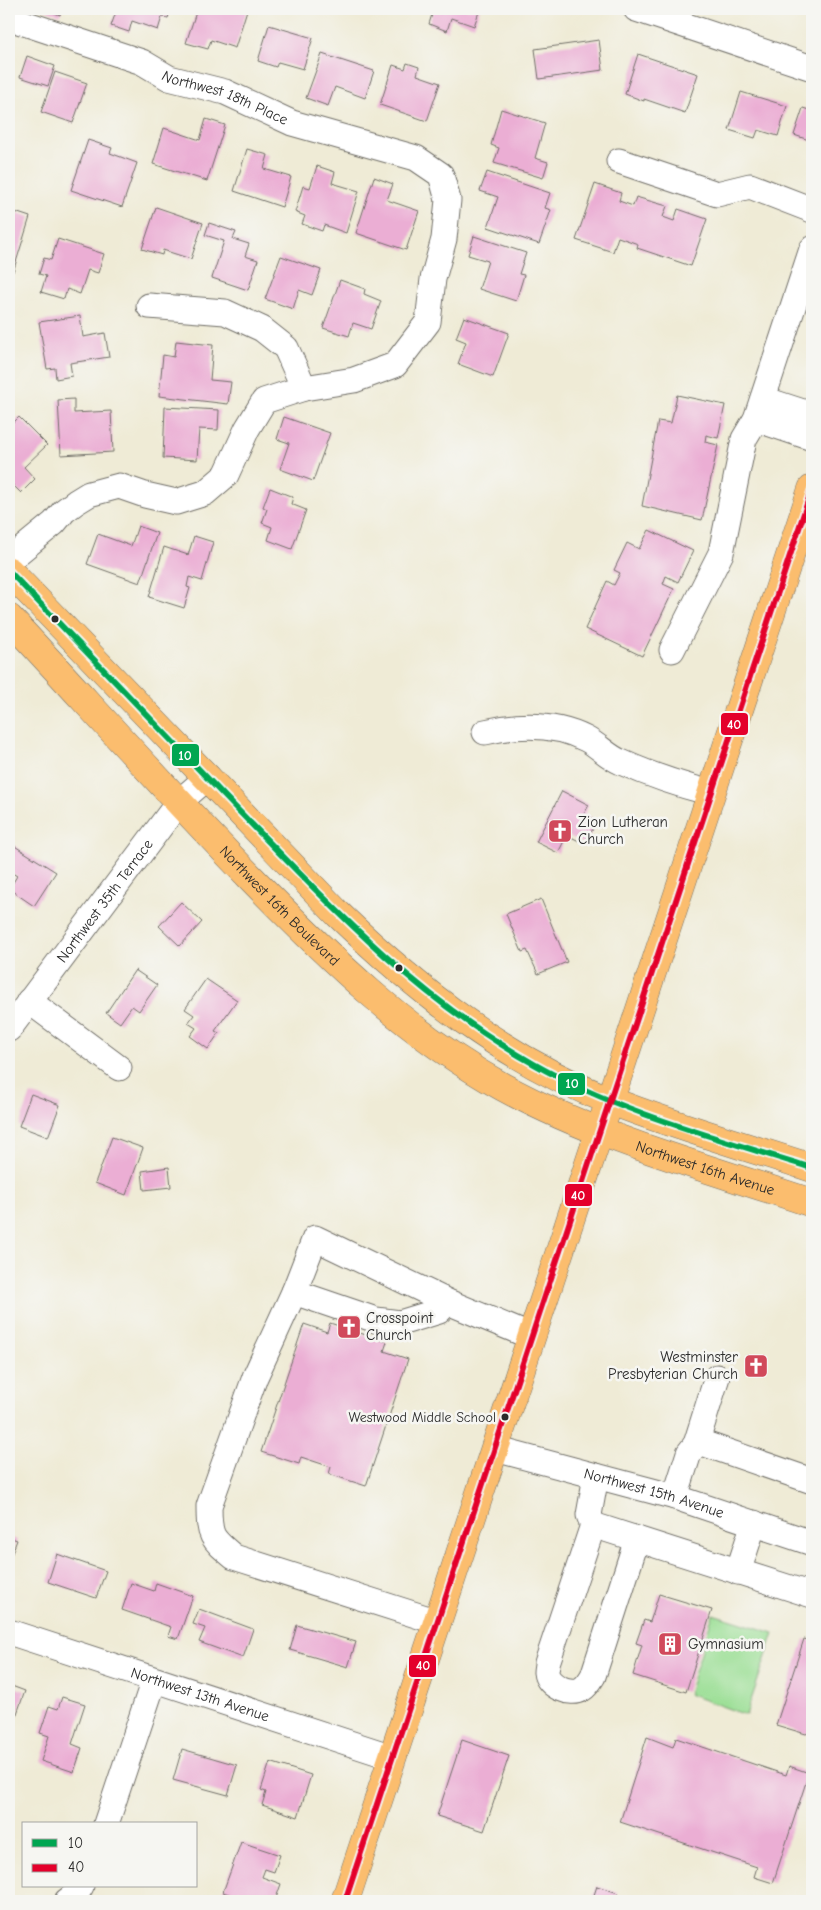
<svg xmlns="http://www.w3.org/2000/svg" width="821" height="1910" font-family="'Comic Neue',sans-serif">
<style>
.green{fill:#9cdf96;stroke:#648560}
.building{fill:#ebaed4}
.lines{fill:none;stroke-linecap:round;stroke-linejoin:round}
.minor-casing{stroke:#706e67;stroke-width:27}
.major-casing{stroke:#706e67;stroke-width:29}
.minor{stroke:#fff;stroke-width:25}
.major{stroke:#fbbd6e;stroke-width:28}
.bus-1-casing{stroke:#f6f6f2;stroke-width:10}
.bus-2-casing{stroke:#f6f6f2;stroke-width:10}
.bus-1{stroke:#00a651;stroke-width:6}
.bus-2{stroke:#e4002b;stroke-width:6}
.bus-dot{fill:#2b2b2b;stroke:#f6f6f2;stroke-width:2}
.labels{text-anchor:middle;stroke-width:5;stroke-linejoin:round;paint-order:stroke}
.bus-label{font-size:14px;fill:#2b2b2b;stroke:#f6f6f2;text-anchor:end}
.street-label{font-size:15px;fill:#2b2b2b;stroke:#f6f6f2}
.poi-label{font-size:15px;fill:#2b2b2b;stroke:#f6f6f2;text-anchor:start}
.line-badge{stroke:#f6f6f2;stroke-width:2}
.badge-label{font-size:14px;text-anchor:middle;font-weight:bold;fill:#fff}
</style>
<rect width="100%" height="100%" fill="#f6f6f2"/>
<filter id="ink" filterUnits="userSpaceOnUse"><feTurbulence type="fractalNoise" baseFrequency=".02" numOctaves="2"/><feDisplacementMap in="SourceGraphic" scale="10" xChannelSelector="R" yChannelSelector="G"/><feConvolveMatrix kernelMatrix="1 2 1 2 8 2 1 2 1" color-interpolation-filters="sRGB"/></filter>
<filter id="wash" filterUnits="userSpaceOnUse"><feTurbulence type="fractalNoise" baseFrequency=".0096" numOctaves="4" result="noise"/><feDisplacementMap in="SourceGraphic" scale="20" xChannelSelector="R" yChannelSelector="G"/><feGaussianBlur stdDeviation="1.12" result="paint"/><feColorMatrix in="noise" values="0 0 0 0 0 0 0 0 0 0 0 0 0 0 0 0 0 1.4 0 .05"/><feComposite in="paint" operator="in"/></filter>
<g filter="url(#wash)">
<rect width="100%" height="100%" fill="#efebd6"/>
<!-- green -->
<path class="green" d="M713,1614L774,1633L746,1715L688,1694Z"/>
<g id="blocks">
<!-- building -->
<path class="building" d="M44,9H62L60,15Z
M78,9H92L90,13Z
M117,9H171L168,18L162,17L158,30L132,21L129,32L111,26Z
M197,9H241L247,10L235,48L211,40L208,49L186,43Z
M428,9H480L474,26L451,18L447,31L429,24L433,11Z
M269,25L313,38L303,69L278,62L276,67L258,61Z
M599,40L603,70L539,79L535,49Z
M322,54L374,71L365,98L335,87L328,106L306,98Z
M638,54L698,74L685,113L644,99V101L625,94Z
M27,56L55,66L48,86L20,77Z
M407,63L419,67L417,75L440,83L427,121L380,105L393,65L405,69Z
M55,72L87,83L73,123L41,112Z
M741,92L787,106L778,136L758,130L755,138L729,130Z
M803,108L812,111V141L794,135Z
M501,109L545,123L535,158L548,162L543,178L494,163L499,148L491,145Z
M206,119L225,125L207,181L153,164L164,128L200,140Z
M88,140L112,148L110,153L137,163L122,207L71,190Z
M247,149L268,155L264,169L291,177L282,207L234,191Z
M317,166L335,172L332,183L359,191L346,233L324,225L322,231L302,224L305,216L295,212L303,186L310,188Z
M487,172L550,193L545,208L551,210L539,244L488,227L498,197L480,191Z
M374,177L393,184L387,200L419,211L406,250L356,233Z
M595,184L621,193L619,201L633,206L636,197L667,206L663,217L674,221L678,209L707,219L691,266L637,248L638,244L618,237L613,252L576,240Z
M156,207L203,223L191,259L163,250L162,255L142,249Z
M9,210L30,217L13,272L9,271Z
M209,223L236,232L233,239L249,244L245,256L258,260L248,290L212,278L224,241L205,235Z
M474,236L526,253L519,274L524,275L516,301L479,289L488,261L468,255Z
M58,239L104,254L98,273L88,270L80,294L67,289L64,299L41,292L46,276L39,274L44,258L51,260Z
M281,256L321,270L312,295L299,290L293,309L265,299Z
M340,280L365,289L364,294L381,301L371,329L353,323L349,336L323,328Z
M80,316L83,337L105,333L109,357L70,363L72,376L56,379L55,368L47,369L39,322Z
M464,317L509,333L493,377L458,364L466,342L456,338Z
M176,341L213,345L210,380L231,382L228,404L159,396L163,355L174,357Z
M677,395L725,405L718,438L706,435L705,442L718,445L702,520L642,506L658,421L671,423Z
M74,399V413L111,411L113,452L61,455L58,400Z
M165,407L219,410L218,430L199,429L197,460L163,458Z
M19,417L47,445L24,467L35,479L21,493L9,481V427Z
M284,417L330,433L313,481L280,469L289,443L277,439Z
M270,488L293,497L291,504L306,510L292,549L268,540L272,527L262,523L267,509L263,507Z
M138,526L157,533L140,583L87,564L98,534L131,546Z
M649,530L693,551L678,582L666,576L663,584L674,589L642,656L585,629L607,581L614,585L620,573L614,570L627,543L639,549Z
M194,536L213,542L202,581L189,577L187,587L190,588L184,608L149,597L164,547L188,555Z
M562,791L589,805L584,814L597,821L585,844L567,835L558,853L536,842Z
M13,845L56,872L34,906L9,889L17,876L9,871V850Z
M541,899L567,962L538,974L527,950L522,952L506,914Z
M181,902L202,922L180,946L159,926Z
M135,970L157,985L139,1011L132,1006L120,1023L106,1013Z
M206,979L237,1000L215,1031L219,1033L208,1049L190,1036L196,1028L188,1023L194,1015L185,1009Z
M31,1094L60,1105L48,1137L19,1126Z
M112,1137L143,1148L126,1195L95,1183Z
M169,1167L171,1187L144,1190L142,1171Z
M330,1323L387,1342L384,1351L408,1359L366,1486L329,1474L331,1467L301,1457L299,1464L261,1452L304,1324L327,1332Z
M9,1537L17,1540L9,1561Z
M57,1554L106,1571L96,1598L48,1582Z
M131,1583L154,1591L156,1583L193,1596L178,1639L168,1636L171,1627L122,1610Z
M659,1594L712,1610L686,1692L633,1675L642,1645L636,1643L644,1620L650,1622Z
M199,1609L253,1629L243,1658L199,1642L205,1628L193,1624Z
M297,1625L356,1642L348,1667L290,1650Z
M804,1639L812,1641V1731L806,1734L776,1725Z
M9,1685L25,1691L13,1725L9,1724Z
M62,1697L85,1704L72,1744L82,1748L74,1772L41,1761L49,1736L40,1733L49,1706L58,1709Z
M647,1737L673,1747L676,1738L786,1775L789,1766L809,1773L773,1883L754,1877L757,1867L620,1822Z
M462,1740L509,1756L484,1831L437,1816Z
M182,1749L237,1765L228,1795L173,1780Z
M270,1762L311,1775L298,1817L262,1805L266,1792L261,1790Z
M241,1842L280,1855L274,1872L265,1869L262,1877L281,1884L275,1901H248L223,1892Z
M597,1886L618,1893L615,1901H592Z"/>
</g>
</g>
<g filter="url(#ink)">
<use href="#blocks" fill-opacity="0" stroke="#706e67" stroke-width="1"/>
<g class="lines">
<defs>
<g id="minor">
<path d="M636,9L812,68"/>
<path id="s1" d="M9,18L142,62L169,78L225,92L292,123L416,158L441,175L448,200L444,239L433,279L428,322L395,365L354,380L304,388L264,401L247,429L226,475L205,493L176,502L145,495L119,486L89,494L76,502L64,511L54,523L9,560"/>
<path d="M619,161L717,194L750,186L812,210"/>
<path d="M149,306L225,312L262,329L286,348L304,388"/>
<path d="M763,399L812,415"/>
<path d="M756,419L812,438"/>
<path d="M672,650L721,553L744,439L756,419L812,249"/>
<path d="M485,732C518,724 554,723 586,739C598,745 608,757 621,762C650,775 680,785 711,793"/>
<path d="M29,1001L119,1068"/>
<path id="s2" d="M9,1029L178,803L208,777"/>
<path d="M294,1292L255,1377L209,1506C209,1536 211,1538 234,1557L438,1622"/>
<path d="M448,1302L439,1311L400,1323L376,1320L294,1292L315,1238L448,1302L532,1337"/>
<path d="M696,1444L717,1377"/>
<path id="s3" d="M495,1449L675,1497L812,1543"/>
<path d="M596,1476L589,1515L593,1525L812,1595"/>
<path d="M675,1497L689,1453L696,1444H705L812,1481"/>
<path d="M593,1525L547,1663C547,1666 546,1669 546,1672C547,1686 571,1696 582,1689C587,1686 590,1681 593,1676L637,1539"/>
<path d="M738,1572L754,1523"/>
<path id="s4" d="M9,1632L392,1757"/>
<path d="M106,1824L154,1680"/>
<path d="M67,1901L76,1894L81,1886"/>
</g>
<g id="major">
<path d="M9,571L338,914C419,992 506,1060 611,1101C677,1127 745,1146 812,1168"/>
<path id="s5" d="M9,618C90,705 169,794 252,879C328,957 407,1034 503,1087C600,1140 708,1168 812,1203"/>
<path d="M345,1901L812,489"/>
</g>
</defs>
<!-- minor casing -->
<use href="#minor" class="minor-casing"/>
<!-- major casing -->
<use href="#major" class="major-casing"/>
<!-- minor -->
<use href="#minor" class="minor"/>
<!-- major -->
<use href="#major" class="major"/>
<defs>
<path id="bus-1" d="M9,571C85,650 160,729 236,808C330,905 415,997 534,1064C620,1113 718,1138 812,1168"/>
<path id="bus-2" d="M345,1901L812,489"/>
</defs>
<!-- bus-1 casing -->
<use href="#bus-1" class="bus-1-casing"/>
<!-- bus-2 casing -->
<use href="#bus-2" class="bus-2-casing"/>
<!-- bus-1 -->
<use href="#bus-1" class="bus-1"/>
<!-- bus-2 -->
<use href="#bus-2" class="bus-2"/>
</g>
</g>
<!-- icons -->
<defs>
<symbol id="church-square" viewBox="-11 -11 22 22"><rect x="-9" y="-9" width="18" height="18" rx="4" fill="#d1495b" stroke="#f6f6f2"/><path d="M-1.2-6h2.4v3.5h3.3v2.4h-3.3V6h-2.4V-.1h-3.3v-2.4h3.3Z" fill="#fff"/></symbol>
<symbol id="building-square" viewBox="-11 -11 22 22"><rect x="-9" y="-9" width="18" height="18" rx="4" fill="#d1495b" stroke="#f6f6f2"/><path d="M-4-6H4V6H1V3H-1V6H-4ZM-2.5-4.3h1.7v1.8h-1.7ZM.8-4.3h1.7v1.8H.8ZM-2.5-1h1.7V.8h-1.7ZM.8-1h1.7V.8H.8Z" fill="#fff"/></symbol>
</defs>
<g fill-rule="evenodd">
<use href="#church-square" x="546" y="817" width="28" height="28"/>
<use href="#church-square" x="335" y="1313" width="28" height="28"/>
<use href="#church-square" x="742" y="1352" width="28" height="28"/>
<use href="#building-square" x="656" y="1630" width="28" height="28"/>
</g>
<!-- markers -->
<g class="bus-dot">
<circle cx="55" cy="619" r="4.5"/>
<circle cx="399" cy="968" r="4.5"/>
<circle cx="505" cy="1417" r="4.5"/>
</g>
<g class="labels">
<!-- bus labels -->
<g class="bus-label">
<text x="496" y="1422">Westwood Middle School</text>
</g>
<!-- street labels -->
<g class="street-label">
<text dy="5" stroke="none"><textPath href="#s1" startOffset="231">Northwest 18th Place</textPath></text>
<text dy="5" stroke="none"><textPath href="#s2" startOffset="160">Northwest 35th Terrace</textPath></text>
<text dy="5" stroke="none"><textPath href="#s5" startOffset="395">Northwest 16th Boulevard</textPath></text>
<text dy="5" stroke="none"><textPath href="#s5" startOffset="902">Northwest 16th Avenue</textPath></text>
<text dy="5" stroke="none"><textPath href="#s3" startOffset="165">Northwest 15th Avenue</textPath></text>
<text dy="5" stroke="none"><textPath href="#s4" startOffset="201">Northwest 13th Avenue</textPath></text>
</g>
<!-- poi labels -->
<g class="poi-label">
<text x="578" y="827">Zion Lutheran<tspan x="578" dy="17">Church</tspan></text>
<text x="366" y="1323">Crosspoint<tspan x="366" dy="17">Church</tspan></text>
<text x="738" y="1362" text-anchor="end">Westminster<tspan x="738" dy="17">Presbyterian Church</tspan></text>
<text x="688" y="1649">Gymnasium</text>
</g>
</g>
<g class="line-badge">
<rect x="720" y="712" width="29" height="24" rx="5" fill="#e4002b"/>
<rect x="171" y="743" width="29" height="24" rx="5" fill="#00a651"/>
<rect x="557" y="1072" width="29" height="24" rx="5" fill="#00a651"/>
<rect x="564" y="1183" width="29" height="24" rx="5" fill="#e4002b"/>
<rect x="408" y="1654" width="29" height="24" rx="5" fill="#e4002b"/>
</g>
<g class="badge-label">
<text x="734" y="729">40</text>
<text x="185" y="760">10</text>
<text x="572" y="1088">10</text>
<text x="578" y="1200">40</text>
<text x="423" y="1670">40</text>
</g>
<!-- margin -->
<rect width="821" height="1910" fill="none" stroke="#f6f6f2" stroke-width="30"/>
<!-- legend -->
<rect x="22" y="1822" width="175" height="65" fill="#f6f6f2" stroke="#a5a5a2"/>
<rect x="32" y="1839" width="25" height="8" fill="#00a651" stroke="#a5a5a2"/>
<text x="68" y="1848" font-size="15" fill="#2b2b2b">10</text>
<rect x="32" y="1864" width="25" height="8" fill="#e4002b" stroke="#a5a5a2"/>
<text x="68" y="1872" font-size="15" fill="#2b2b2b">40</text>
</svg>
